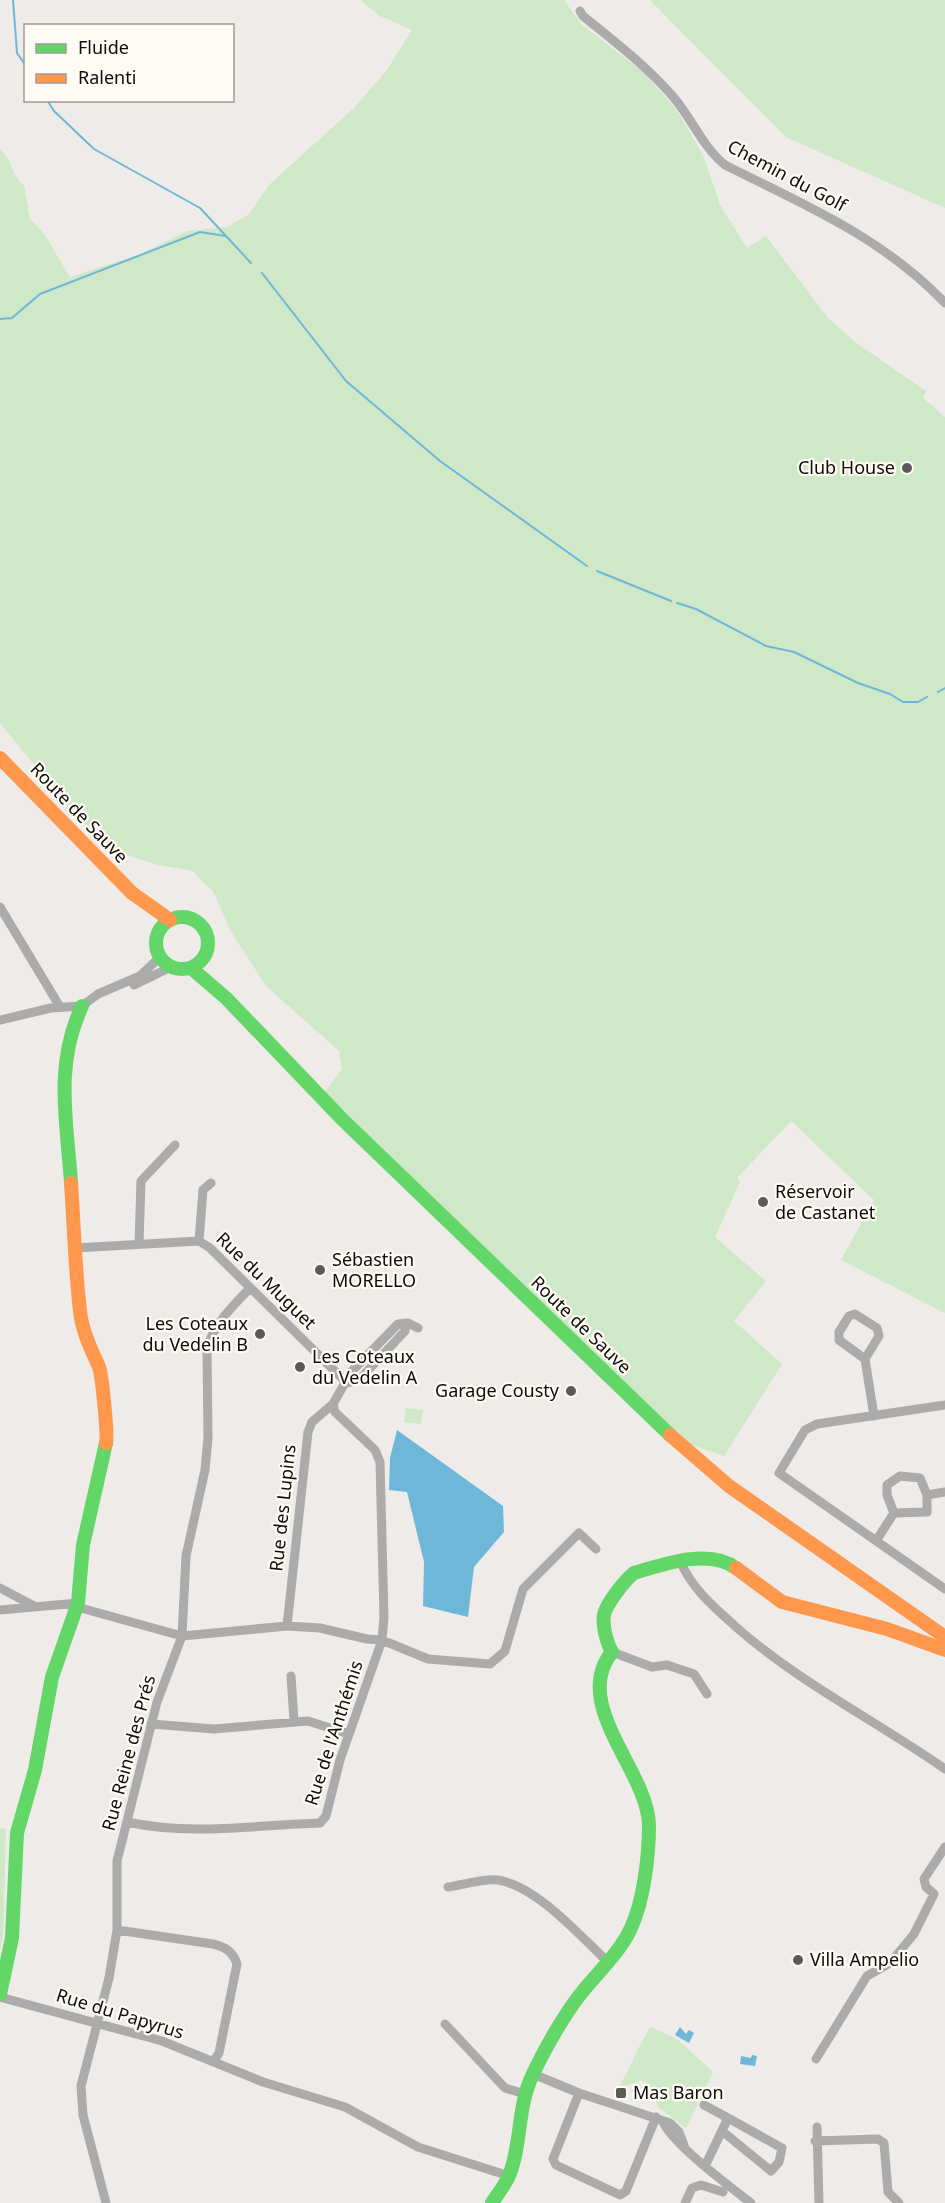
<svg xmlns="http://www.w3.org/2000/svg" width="945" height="2203" font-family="'Noto Sans',sans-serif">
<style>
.green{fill:#cfe8c7}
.water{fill:#6fb7d9}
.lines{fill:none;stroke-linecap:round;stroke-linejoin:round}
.stream{stroke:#6fb7d9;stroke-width:2}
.street{stroke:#ababab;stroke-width:9}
.fast{stroke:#63d668;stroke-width:14}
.slow{stroke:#ff974d;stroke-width:14}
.poi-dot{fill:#5c5a58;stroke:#fefaf4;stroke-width:2}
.labels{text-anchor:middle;stroke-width:4.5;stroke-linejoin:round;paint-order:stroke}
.street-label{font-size:18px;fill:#0e0c0b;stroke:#fefaf4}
.poi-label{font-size:18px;fill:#0e0c0b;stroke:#fefaf4;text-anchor:start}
</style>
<rect width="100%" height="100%" fill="#eeebe8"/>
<!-- green -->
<path class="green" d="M361,0H564L581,24L643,72L676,109L703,155L720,205L747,248L766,236L828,318L855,342L926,391L923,398L945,417V1313L841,1260L874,1200L791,1121L737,1178L740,1182L715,1237L766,1281L734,1321L782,1364L724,1456L686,1443L325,1092L342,1069L339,1051L266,986L230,930L214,893L193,871L154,864L118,852L76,816L0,723V150C12,158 11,175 24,185L30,219L45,235L70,277L141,254L187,231L227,227L248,215L270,184L354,108L387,70L412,30L378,15Z
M650,0H945V208L786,137Z
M406,1408L423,1410L421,1424L404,1422Z
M0,1828L6,1829L3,1937L0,1950Z
M651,2027L677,2039L713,2072L686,2128L659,2108L650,2087L642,2080L618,2089C631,2067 637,2047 651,2027Z"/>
<!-- water -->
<path class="water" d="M397,1430L503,1506L504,1532L474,1567L468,1617L423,1606L424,1562L407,1492L389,1490L390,1458Z
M680,2027L686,2034L689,2030L694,2033L689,2043L675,2035Z
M752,2055L757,2056L755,2066L740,2064L741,2056L751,2058Z"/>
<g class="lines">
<!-- stream -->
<path class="stream" d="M13,0L17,53L26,66
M47,100L54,111L94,149L200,208L251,263
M262,273L346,381L440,461L587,566
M0,319L12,318L40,294L200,232L225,236
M597,571L671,601
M677,603L696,609L766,646L794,652L858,683L890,694L903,702H918L927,697
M938,692L945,688"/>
<!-- street -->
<path class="street" d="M580,11L583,16C615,42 648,67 675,99C693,121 703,147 725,165C805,205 882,237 945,303
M0,907L60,1007
M134,985L171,967
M0,1020L51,1008L82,1006L98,994L140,976L160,957
M199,1241L203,1190L211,1183
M139,1244L141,1181L175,1145
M75,1248L199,1241L210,1248L347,1383
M865,1359L839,1340V1332L849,1316L855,1314L877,1328L879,1336L865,1359L874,1416
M347,1383L359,1380L405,1331V1325
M945,1405L817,1424L805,1430L779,1473L945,1589
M894,1513L927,1512V1495L945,1492
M876,1541L894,1513L887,1495V1485L900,1476L920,1478L927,1495
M680,1561C693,1590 713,1606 736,1627C801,1684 875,1720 945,1769
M0,1588L34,1606
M77,1607L182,1636L287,1626L320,1628L367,1639L382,1640L428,1659L490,1664L505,1651L523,1589L579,1533L596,1549
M0,1610L78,1603
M287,1626L308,1432L312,1422L333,1404
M612,1652L652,1667L667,1665L694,1674L707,1694
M291,1676L294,1721
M151,1724L214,1729L308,1721L349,1734
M127,1822C191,1836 256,1825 320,1823L326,1816L340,1760L382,1640L384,1617L380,1462L375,1450L335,1412L333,1404L351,1372L398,1324L408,1323L418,1328
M448,1887C463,1885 484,1878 498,1880C537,1886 581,1937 609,1963
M117,1930L213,1944C226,1947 233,1952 237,1964L219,2053L213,2062
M0,1997L162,2041L263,2082L345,2107L418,2147L509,2176
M445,2024L505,2088L525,2094
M816,2059L867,1976L890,1963L914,1934L934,1894L926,1887L924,1879L945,1847
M533,2074L579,2093L670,2123L679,2132L684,2145
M579,2093L553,2159L556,2165L620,2195L626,2191L656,2117
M704,2105L728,2118
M663,2122C674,2145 729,2186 751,2203
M817,2127L819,2203
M815,2141L878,2139L884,2143L888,2192L899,2203
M705,2166L728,2118L782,2148L779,2162L771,2171L722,2131
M106,2203L83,2115L81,2086L109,1978L117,1930V1861L157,1702L182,1636L186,1556L205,1470L208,1438L207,1348C214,1324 233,1306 250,1288
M685,2203L692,2188L701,2185L723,2192"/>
<!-- fast -->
<path class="fast" d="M156 943a26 26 0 1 1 52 0a26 26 0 1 1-52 0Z
M191,968L226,998L342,1119L670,1435
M71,1183C67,1121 54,1066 82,1006
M0,1994L12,1938L17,1833L35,1770L52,1677L78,1603L83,1545L106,1443
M492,2203C497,2195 505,2185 509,2176C522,2144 517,2106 533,2074C544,2050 563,2017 579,1996C597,1973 619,1954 631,1928C644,1900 649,1855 649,1825C648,1771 570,1704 612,1652C607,1644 602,1625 604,1615C606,1604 625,1580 634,1573C664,1564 709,1548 736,1568"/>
<!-- slow -->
<path class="slow" d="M0,758L132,893L170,920
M71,1183C74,1225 75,1269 80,1311C82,1331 91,1349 99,1367C102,1375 108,1435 106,1443
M670,1435L729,1486L945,1637
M736,1568L782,1602L887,1629L945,1650"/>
</g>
<!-- markers -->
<g class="poi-dot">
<circle cx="907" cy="468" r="6"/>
<circle cx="763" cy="1202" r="6"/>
<circle cx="320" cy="1270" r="6"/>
<circle cx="260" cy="1334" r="6"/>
<circle cx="300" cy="1367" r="6"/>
<circle cx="571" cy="1391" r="6"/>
<circle cx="798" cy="1960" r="6"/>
<rect x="615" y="2087" width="12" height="12" rx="3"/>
</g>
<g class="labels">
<!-- street labels -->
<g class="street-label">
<text transform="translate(787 176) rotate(28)" y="6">Chemin du Golf</text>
<text transform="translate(79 813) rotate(46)" y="6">Route de Sauve</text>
<text transform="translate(266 1281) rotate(44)" y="6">Rue du Muguet</text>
<text transform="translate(581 1325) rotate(44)" y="6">Route de Sauve</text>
<text transform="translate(283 1508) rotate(-84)" y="6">Rue des Lupins</text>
<text transform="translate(334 1733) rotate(-72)" y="6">Rue de l'Anthémis</text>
<text transform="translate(129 1753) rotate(-75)" y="6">Rue Reine des Prés</text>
<text transform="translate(120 2014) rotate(17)" y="6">Rue du Papyrus</text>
</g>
<!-- poi labels -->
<g class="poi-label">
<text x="895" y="474" text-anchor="end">Club House</text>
<text x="775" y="1198">Réservoir<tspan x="775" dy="21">de Castanet</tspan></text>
<text x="332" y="1266">Sébastien<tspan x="332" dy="21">MORELLO</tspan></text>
<text x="248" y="1330" text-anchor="end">Les Coteaux<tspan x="248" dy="21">du Vedelin B</tspan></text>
<text x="312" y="1363">Les Coteaux<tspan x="312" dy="21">du Vedelin A</tspan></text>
<text x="559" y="1397" text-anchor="end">Garage Cousty</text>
<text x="810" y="1966">Villa Ampelio</text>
<text x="633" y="2099">Mas Baron</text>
</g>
</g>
<!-- legend -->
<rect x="24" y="24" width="210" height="78" fill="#fefaf4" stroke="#9e9b97" stroke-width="1.5"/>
<rect x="36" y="44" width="30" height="9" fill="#63d668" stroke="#9e9b97" stroke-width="1.5"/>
<text x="78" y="54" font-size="18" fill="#0e0c0b">Fluide</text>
<rect x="36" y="74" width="30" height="9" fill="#ff974d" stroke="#9e9b97" stroke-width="1.5"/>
<text x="78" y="84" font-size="18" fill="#0e0c0b">Ralenti</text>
</svg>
